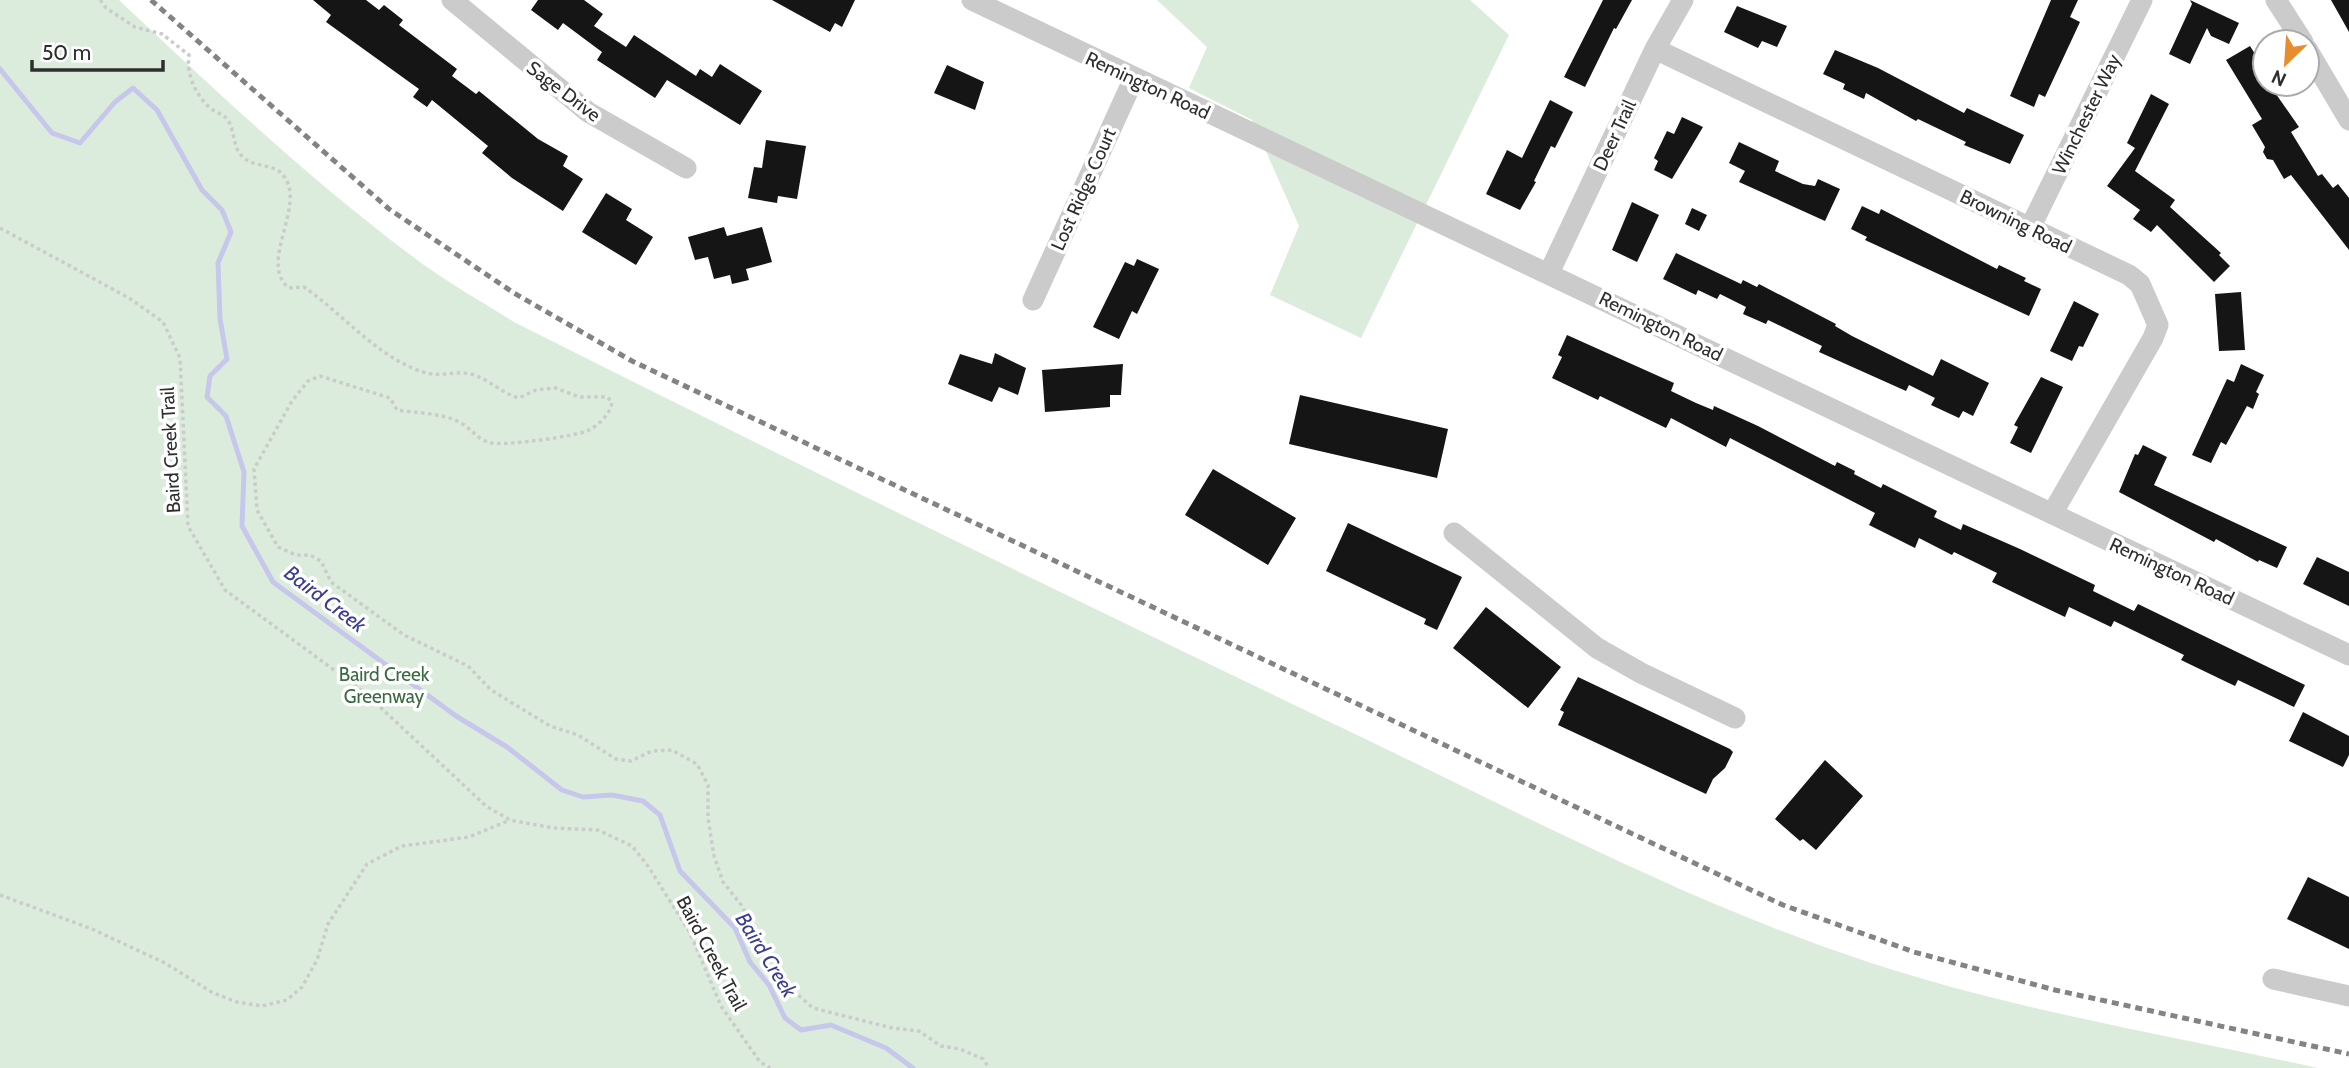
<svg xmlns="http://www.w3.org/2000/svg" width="2349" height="1068" font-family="Cabin,sans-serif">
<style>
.green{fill:#dbecdc}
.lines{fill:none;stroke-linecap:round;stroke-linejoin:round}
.stream{stroke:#c7c7ec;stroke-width:5}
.building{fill:#151515}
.path{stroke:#cbcbcb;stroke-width:3.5;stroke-dasharray:3.5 3.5;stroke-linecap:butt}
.minor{stroke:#cbcbcb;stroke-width:21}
.rail{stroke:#838383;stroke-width:5;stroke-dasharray:7 5;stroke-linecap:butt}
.labels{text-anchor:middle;stroke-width:7;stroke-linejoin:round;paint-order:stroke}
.street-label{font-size:19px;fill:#2e2e2e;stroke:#fff}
.park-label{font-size:19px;fill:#3a6a40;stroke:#fff}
.water-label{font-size:21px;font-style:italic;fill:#3a3c91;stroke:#fff}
</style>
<rect width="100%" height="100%" fill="#fff"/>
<!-- green -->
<path class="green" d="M0,0H119C217,92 315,185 424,265C452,285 484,303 514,322C792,462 1073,599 1355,734C1520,813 1694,905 1868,962C2014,1010 2168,1035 2318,1068H0Z
M1157,0H1470L1509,35L1361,338L1270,295L1299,226L1252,120L1189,88L1207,47Z"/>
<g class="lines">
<!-- stream -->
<path class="stream" d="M0,69L52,133L80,143L115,102L133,88L157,110L202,190L222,210L231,232L218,263L220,319L227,359L210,376L207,397L226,416L244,472L242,526L273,582L456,716L507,747L562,790L583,797L612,795L643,801L660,815L680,871L735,928L750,962L769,985L785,1018L801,1030L831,1025L886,1048L913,1068"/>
</g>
<!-- building -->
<path class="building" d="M313,0H366L379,10L384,5L403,20L399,25L457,69L452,76L476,94L479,91L538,139L568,156L563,166L583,179L563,211L512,178L482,153L488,146L432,100L427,107L413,97L419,89L326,22L331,15Z
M538,0H584L603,14L594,26L626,47L634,35L696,76L700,69L712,77L720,64L762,91L740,125L667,80L655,98L597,60L602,52L563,23L558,30L531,10Z
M772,0H855L842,27L835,23L830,32Z
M1603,0H1632L1616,29L1614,28L1585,87L1564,77Z
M2051,0H2078L2070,17L2080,22L2045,97L2039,94L2034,107L2010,96Z
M2190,0L2239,23L2229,44L2211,36L2207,28L2190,64L2169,54L2192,4Z
M2331,0H2349V32Z
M1737,6L1787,26L1777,47L1762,41L1758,48L1724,32Z
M2250,46L2265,70V84H2269L2299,127L2291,132L2318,176L2322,174L2333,188L2338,184L2349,198V250L2291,175L2284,179L2273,160L2267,159L2263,152L2265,147L2252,125L2262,119L2226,60Z
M1835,50L1878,68L1964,113L1967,108L2024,135L2010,164L1964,145L1966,142L1918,119L1916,121L1866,93L1864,99L1843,89L1845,84L1823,74Z
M947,65L984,82L975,110L934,93Z
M2151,94L2169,104L2135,171L2175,200L2170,207L2221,253L2219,255L2230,266L2214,282L2157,225L2151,232L2133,219L2140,210L2107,186L2135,148L2127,143Z
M1550,100L1573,112L1555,148L1551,146L1534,181L1536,182L1520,210L1486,194L1507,150L1522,158Z
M1682,117L1703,127L1672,179L1654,170L1658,161L1654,158L1667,131L1674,134Z
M766,140L806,146L797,199L778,196L777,203L748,198L754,167L762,168Z
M1739,142L1779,161L1775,171L1803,184L1815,186L1818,179L1840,189L1825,221L1739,182L1745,171L1729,163Z
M606,193L632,209L626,220L653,237L636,265L582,232Z
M1632,202L1659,215L1637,262L1612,250Z
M1862,206L1879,214L1881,209L1997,269L1999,265L2026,278L2024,281L2041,289L2029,316L1865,240L1867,237L1851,229Z
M1692,208L1707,215L1699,231L1685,224Z
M724,227L727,236L762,227L772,262L746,269L749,280L732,284L730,275L714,279L708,257L695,260L688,237Z
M1676,253L1741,284L1743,280L1757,287L1759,284L1836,324L1835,326L1852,336L1933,376L1941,359L1989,383L1973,416L1963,411L1959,418L1931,405L1935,398L1909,385L1906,391L1839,361L1819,352L1822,346L1768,320L1766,324L1743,314L1746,307L1720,294L1717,299L1698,290L1696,295L1663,279Z
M1137,259L1159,269L1137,314L1132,311L1119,339L1093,327L1125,262L1134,266Z
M2241,292L2245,350L2219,351L2215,294Z
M2074,301L2099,314L2083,347L2079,346L2072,361L2050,351Z
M1567,335L1674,383L1671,391L1696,403L1713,410L1714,406L1758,426L1835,466L1837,462L1855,471L1854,474L1881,488L1883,484L1937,511L1934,517L1961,530L1963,524L2020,549L2095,585L2093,591L2134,611L2138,604L2305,685L2294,707L2238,680L2235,686L2181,660L2184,655L2114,621L2111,627L2069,607L2065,617L1992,582L1997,573L1954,552L1952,555L1919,538L1915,548L1869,525L1875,513L1730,438L1726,447L1671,418L1666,428L1600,396L1598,400L1552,378L1562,357L1558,355Z
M995,353L1026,368L1018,395L999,387L992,402L948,384L960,354L992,364Z
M1123,364L1121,395H1110V407L1045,412L1042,370Z
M2241,364L2264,375L2256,392L2259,394L2253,409L2247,406L2226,445L2221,442L2211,463L2192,455L2227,379L2234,382Z
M2041,377L2063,387L2031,453L2010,443L2018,427L2014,425Z
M1300,395L1448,429L1437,478L1289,444Z
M2143,445L2167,457L2154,485L2287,547L2277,568L2259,560L2258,562L2216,539L2214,542L2119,492L2135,454L2138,455Z
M1213,469L1296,518L1268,565L1185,515Z
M1348,523L1462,577L1437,630L1424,624L1426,619L1326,571Z
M2317,557L2349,572V606L2303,584Z
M1486,607L1561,667L1528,708L1453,648Z
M1578,677L1730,749L1733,752L1725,768L1713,779L1706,794L1558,725L1564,712L1560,710Z
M2303,712L2349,736V755L2343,767L2289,741Z
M1825,760L1863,796L1816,850L1803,839L1800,841L1775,819Z
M2308,877L2349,897V949L2287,919Z"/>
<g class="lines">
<!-- path -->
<path class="path" d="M100,0L106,8L135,27L162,34L189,55C186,74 195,94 210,108C217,114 226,114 230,124C235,135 233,149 244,158C256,168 273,163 283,175C308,205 257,263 289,288L304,287C343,314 377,357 423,372C439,378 456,370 471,374C489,379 501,393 519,398L536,390L556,388L579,397H607L612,402C611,413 599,425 589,430C579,436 504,446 492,443C477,440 473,430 461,423C443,413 417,413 397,410L390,398L320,376L308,381L292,401L254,469L257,510L278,547L296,555H310L321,561L331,582L404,635L468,666L491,690L550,726L578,735L616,759L631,761L652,751L672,750L697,764L708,785V818L714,856L723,882L743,907L756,946L779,978L813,1008L892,1028L919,1031L941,1046L960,1049L983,1059L989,1068
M0,228L129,298L163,322L180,358L188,526L225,590L364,692L486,806L510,820L553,828L598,830L632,846L648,866L690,933L721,1006L760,1062L770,1068
M0,895L92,929L165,963L213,993L237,1002L262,1006L287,1000L302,987L317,960L328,924L367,864L402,846L469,837L510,820"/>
<!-- minor -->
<path class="minor" d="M452,0L588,112L686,168
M972,0L2349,655
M2276,0L2303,42
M1655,49L2129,275L2140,284L2158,325L2153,338L2052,514
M2307,49L2349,120
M2030,228L2142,0
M1549,273L1655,49L1683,0
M1033,300L1134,78
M1454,533L1597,648L1641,673L1735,718
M2273,979L2349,996"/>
<!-- rail -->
<path class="rail" d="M151,0L389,209L514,293L632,361L1783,905L1914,952L2055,990L2349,1054"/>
</g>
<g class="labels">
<!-- street labels -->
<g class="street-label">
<text transform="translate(1148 85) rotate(25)" y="7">Remington Road</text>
<text transform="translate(564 91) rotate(37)" y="7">Sage Drive</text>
<text transform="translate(2086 114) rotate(-64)" y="7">Winchester Way</text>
<text transform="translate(1614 135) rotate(-65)" y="7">Deer Trail</text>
<text transform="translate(1083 189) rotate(-66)" y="7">Lost Ridge Court</text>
<text transform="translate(2016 221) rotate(26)" y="7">Browning Road</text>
<text transform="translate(1661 326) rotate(26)" y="7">Remington Road</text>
<text transform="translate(170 450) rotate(-93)" y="7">Baird Creek Trail</text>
<text transform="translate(2172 571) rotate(25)" y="7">Remington Road</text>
<text transform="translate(712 953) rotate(62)" y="7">Baird Creek Trail</text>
</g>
<!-- park labels -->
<g class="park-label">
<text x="384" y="681">Baird Creek<tspan x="384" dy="22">Greenway</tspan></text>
</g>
<!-- water labels -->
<g class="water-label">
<text transform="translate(325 599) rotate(37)" y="7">Baird Creek</text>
<text transform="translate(766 955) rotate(58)" y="7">Baird Creek</text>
</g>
</g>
<!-- north arrow -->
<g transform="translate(2286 63) rotate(205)"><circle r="33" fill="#ffffff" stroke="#ababab" stroke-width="2"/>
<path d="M0-5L12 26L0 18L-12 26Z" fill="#e88d2c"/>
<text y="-10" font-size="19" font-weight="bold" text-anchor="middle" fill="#2e2e2e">N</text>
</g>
<!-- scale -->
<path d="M32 60v10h131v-10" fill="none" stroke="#2e2e2e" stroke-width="3.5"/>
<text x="42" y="60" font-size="21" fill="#2e2e2e" stroke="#ffffff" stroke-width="5" paint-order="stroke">50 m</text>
</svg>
